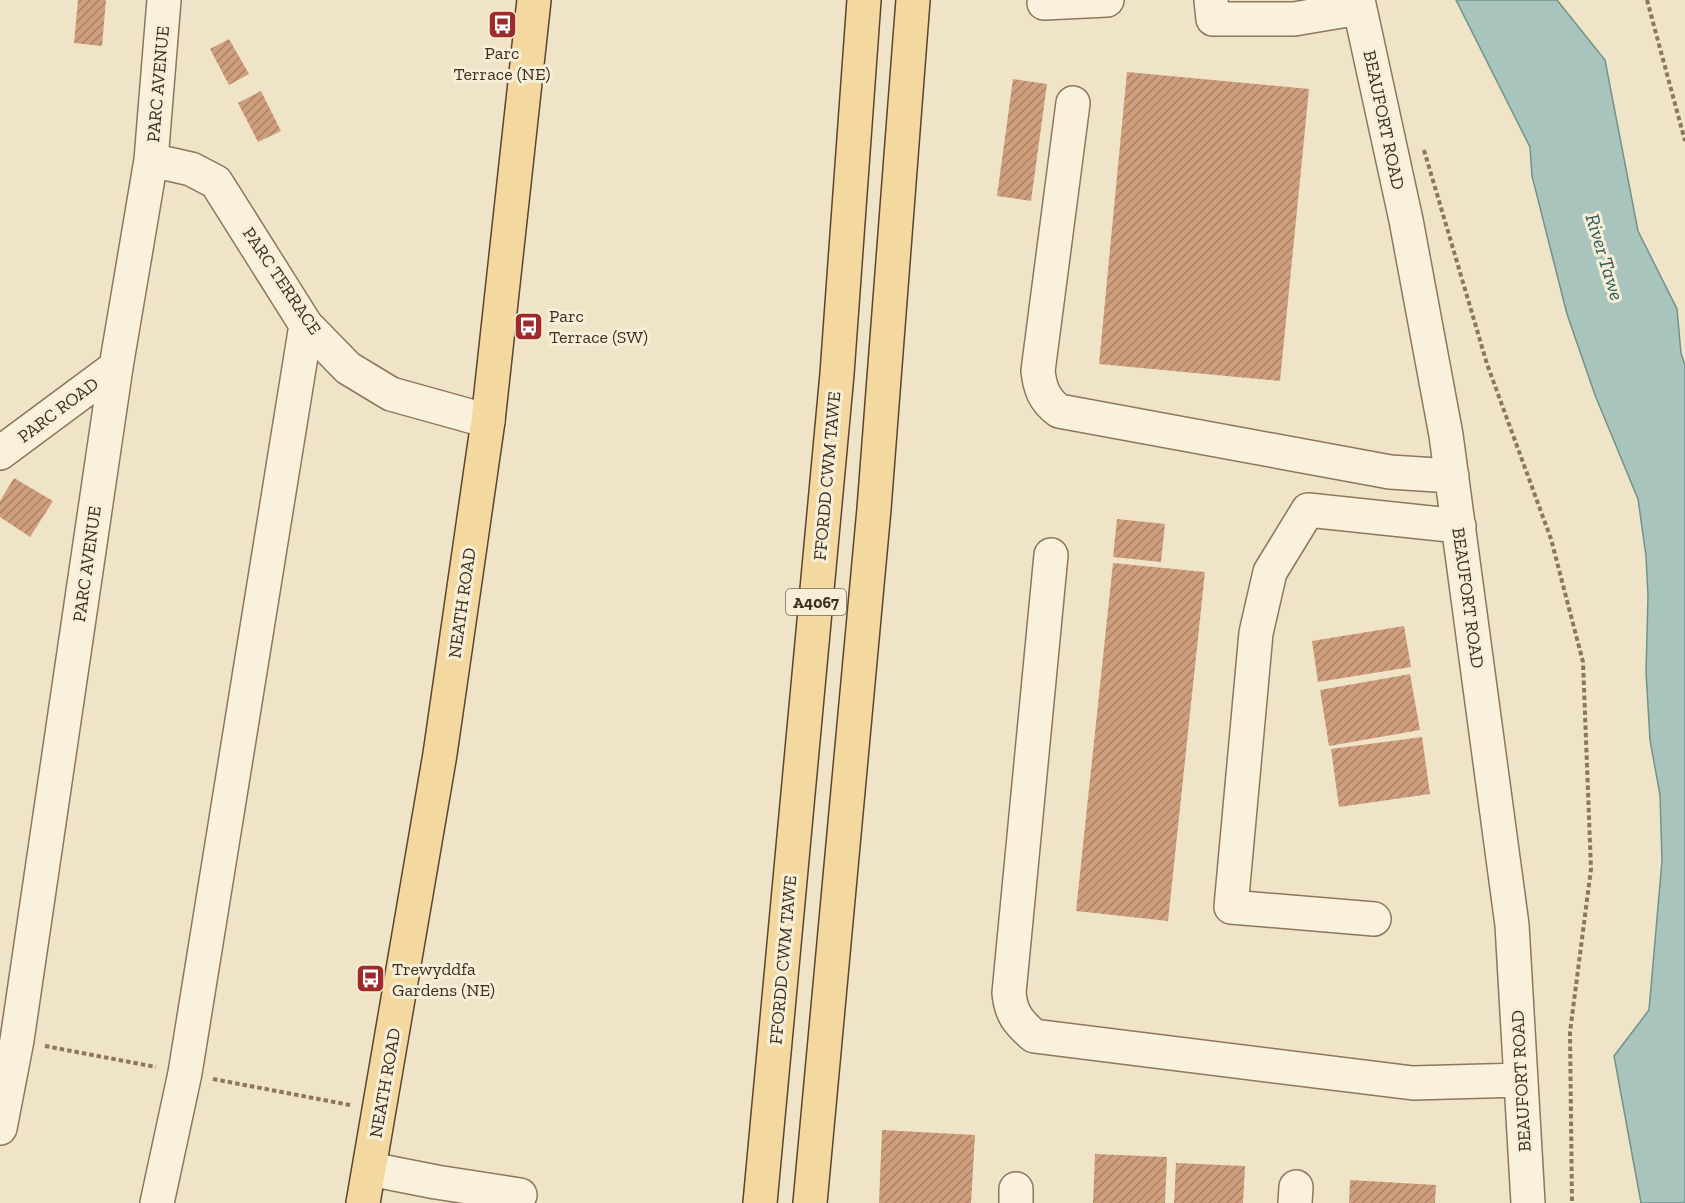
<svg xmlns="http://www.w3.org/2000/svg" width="1685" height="1203" font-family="'Zilla Slab',serif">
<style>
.water{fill:#a9c4bc;stroke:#6f938a;stroke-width:1.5}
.building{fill:url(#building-hatch)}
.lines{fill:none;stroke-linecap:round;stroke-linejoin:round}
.minor-casing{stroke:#8d765c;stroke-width:36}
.major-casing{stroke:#5b4430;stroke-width:36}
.path{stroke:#8d765c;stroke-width:4;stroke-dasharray:4.5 3;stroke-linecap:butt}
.minor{stroke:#faf1dc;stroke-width:33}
.major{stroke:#f3d9a0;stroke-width:33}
.labels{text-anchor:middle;stroke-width:6;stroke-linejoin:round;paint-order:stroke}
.shield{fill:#f7eed8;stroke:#756857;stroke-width:1.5}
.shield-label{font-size:16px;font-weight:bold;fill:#3d2e20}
.poi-label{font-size:18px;fill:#3d2e20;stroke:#f7eed8;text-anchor:start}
.street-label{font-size:18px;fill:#3d2e20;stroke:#f7eed8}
.water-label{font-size:20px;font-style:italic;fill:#2f5d5a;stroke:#f7eed8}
</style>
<defs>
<pattern id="building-hatch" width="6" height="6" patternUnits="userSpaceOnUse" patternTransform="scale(1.5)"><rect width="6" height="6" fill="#cf9f7d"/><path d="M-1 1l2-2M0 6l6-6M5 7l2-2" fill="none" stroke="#a98266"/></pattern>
</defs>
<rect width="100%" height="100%" fill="#f0e4c8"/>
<!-- water -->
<path class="water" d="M1456,0H1557L1605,60L1638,231L1677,309L1681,353L1685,365V1203H1641L1614,1056L1649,1010L1662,861L1660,795L1650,740L1646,672L1648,596L1646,556L1638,499L1595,395L1567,314L1532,176L1530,147Z"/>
<!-- building -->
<path class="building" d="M78,0H106L102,46L74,43Z
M229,39L249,74L229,85L210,49Z
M1127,72L1309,89L1280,381L1099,364Z
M1013,79L1047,84L1031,201L997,196Z
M261,91L281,131L258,142L238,103Z
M14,478L53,501L30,537L0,517V501Z
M1117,519L1165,524L1161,562L1113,557Z
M1113,563L1205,572L1168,921L1076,911Z
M1404,626L1411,667L1318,682L1312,641Z
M1410,674L1420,730L1329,746L1320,690Z
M1422,737L1430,794L1339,807L1331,749Z
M882,1130L975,1135L971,1203H879Z
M1095,1154L1167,1157L1165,1203H1093Z
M1176,1163L1245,1166L1243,1203H1174Z
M1350,1180L1436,1185L1435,1203H1349Z"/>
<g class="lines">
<defs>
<path id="minor" d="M1211,0L1213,19H1294L1359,8
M1358,0L1406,220L1446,435L1512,925L1528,1203
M1044,3L1107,0
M1073,103L1038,371C1040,388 1044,400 1059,411L1390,472L1452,476
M151,160L191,169L216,182L306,325L348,368L391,394L488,421
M0,453L116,367
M1051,555L1009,993C1011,1014 1018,1022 1034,1036L1413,1083L1521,1080
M1374,919L1231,907L1256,633L1270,572L1308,510L1459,526
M0,1128L17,1040L116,367L151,160L164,0
M370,1169L436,1182L520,1195
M157,1203L185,1073L306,325
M1016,1203V1189
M1295,1203L1296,1187"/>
<path id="major" d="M363,1203L440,754L488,421L534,0
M760,1203L837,374L864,0
M810,1203L874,509L913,0"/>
</defs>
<!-- minor casing -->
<use href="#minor" class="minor-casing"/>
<!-- major casing -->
<use href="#major" class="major-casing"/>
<!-- path -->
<path class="path" d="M1647,0L1685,141
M1424,150L1487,364L1551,539L1583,662L1591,869L1570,1032L1572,1203
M45,1046L156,1067
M213,1079L350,1105"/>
<!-- minor -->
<use href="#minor" class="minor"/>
<!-- major -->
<use href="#major" class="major"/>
</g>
<!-- icons -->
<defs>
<symbol id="bus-square" viewBox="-11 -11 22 22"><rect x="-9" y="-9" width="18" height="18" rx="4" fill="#9e2a2b" stroke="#f7eed8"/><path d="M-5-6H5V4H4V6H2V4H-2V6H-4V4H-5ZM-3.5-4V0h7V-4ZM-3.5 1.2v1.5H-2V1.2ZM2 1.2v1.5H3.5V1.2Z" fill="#fff"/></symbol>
</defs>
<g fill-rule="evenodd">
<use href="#bus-square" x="486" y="8" width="33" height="33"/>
<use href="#bus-square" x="512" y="310" width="33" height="33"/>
<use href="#bus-square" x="354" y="962" width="33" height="33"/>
</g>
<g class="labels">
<!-- shield labels -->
<rect class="shield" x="786" y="589" width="60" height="26" rx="4.5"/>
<g class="shield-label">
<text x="816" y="608">A4067</text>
</g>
<!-- poi labels -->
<g class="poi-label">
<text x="502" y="59" text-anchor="middle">Parc<tspan x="502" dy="21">Terrace (NE)</tspan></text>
<text x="549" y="322">Parc<tspan x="549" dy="21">Terrace (SW)</tspan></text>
<text x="392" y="975">Trewyddfa<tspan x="392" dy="21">Gardens (NE)</tspan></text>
</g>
<!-- street labels -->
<g class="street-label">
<text transform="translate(158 84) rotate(-85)" y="6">PARC AVENUE</text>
<text transform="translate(1384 120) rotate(78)" y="6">BEAUFORT ROAD</text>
<text transform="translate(282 281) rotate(56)" y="6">PARC TERRACE</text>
<text transform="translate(58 410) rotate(-37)" y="6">PARC ROAD</text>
<text transform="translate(827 476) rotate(-85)" y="6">FFORDD CWM TAWE</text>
<text transform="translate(87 564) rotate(-82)" y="6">PARC AVENUE</text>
<text transform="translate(1468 598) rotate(82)" y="6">BEAUFORT ROAD</text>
<text transform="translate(462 603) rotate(-82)" y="6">NEATH ROAD</text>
<text transform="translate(783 960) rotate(-85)" y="6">FFORDD CWM TAWE</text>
<text transform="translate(1521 1081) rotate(-93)" y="6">BEAUFORT ROAD</text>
<text transform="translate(385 1083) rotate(-80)" y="6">NEATH ROAD</text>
</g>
<!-- water labels -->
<g class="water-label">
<text transform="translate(1605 257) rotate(73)" y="7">River Tawe</text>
</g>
</g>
</svg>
